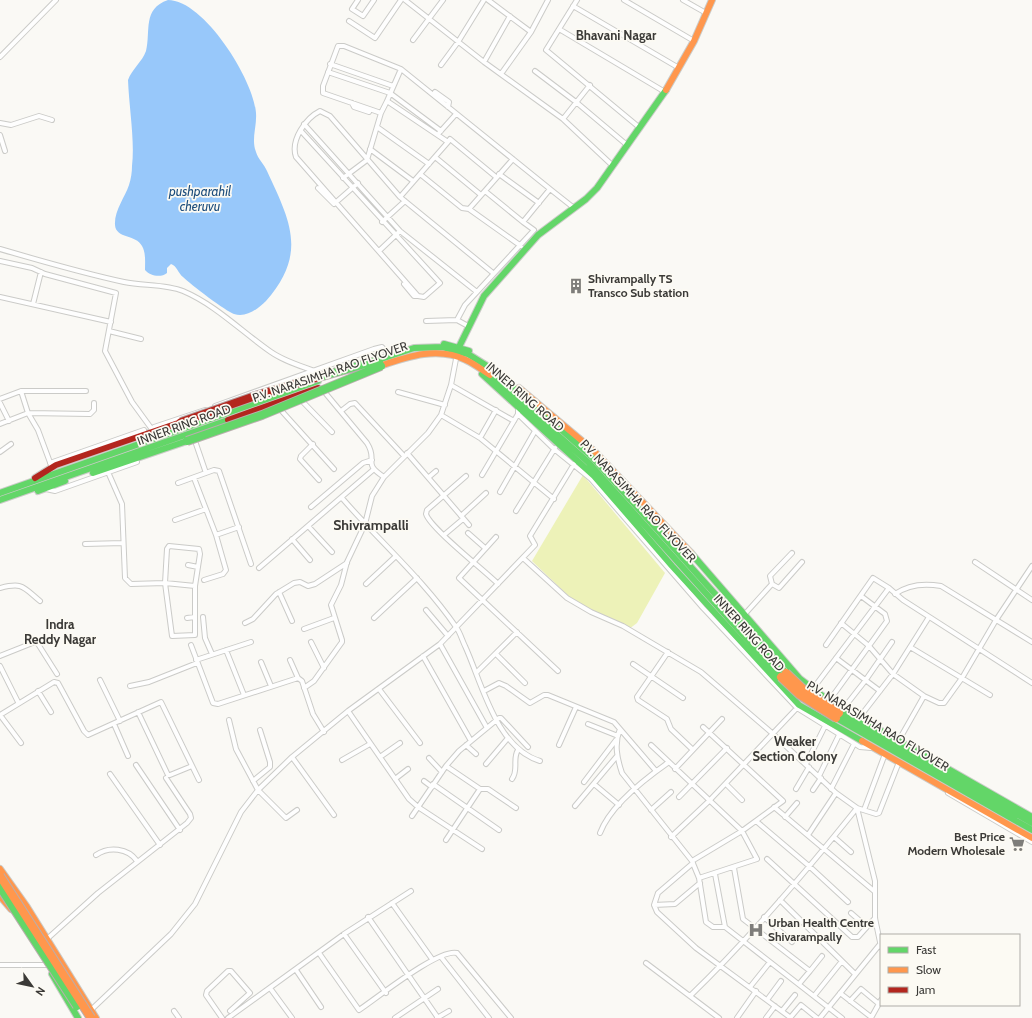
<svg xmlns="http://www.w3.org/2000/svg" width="1032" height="1018" font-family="Cabin,sans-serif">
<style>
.green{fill:#edf2b8}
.water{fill:#98c8fa}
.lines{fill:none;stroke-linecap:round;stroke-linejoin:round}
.street-casing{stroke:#cbcbc8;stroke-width:6}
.fast-casing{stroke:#cbcbc8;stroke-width:8}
.slow-casing{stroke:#cbcbc8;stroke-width:8}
.jam-casing{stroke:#cbcbc8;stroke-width:8}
.street{stroke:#fefefe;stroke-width:4}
.fast{stroke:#63d668;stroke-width:6}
.slow{stroke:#ff974d;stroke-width:6}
.jam{stroke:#b3261e;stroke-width:6}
.fast-bridge-casing{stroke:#b9aeae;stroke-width:10;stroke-linecap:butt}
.slow-bridge-casing{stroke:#b9aeae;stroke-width:10;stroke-linecap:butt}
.jam-bridge-casing{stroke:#b9aeae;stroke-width:10;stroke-linecap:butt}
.fast-bridge{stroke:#63d668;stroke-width:8}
.slow-bridge{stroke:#ff974d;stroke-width:8}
.jam-bridge{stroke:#b3261e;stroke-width:8}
.labels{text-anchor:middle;stroke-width:3.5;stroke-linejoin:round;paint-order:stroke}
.poi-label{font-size:12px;font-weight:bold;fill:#3b3a37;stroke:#fcfaf3;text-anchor:start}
.street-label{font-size:12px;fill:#3b3a37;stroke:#fcfaf3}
.neighbourhood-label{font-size:13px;font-weight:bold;fill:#3b3a37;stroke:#fcfaf3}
.water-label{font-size:13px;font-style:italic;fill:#1e4e7d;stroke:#fcfaf3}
.quarter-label{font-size:14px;font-weight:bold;fill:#3b3a37;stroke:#fcfaf3}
</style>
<rect width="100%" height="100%" fill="#faf9f5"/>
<!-- green -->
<path class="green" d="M583,475L665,573L637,623L629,629L577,604L532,561Z"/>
<!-- water -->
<path class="water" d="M168,0C204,0 254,80 256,113C257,127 251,139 256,152C258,159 264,164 267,171C290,221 308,253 266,301C258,309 246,318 234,314C227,312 190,284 183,277C178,273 177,266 171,264L167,268V273C161,278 150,276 145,270C145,262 146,253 142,246C136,234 116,239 115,225C114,211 125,197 129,185C131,179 132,172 132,166C135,141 129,107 128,80C132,69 142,62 146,51C151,31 142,9 168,0Z"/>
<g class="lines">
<defs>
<path id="street" d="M358,0L352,9L363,16L374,0
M405,0L484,62L563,119L613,166
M488,0L531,32L501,74
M577,0L546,50L640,128
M624,0L694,41
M683,0L706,13
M573,6L679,68
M349,21L375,38L401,0
M559,29L665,92
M531,32L548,0
M413,40L443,0
M0,57L56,0
M484,62L510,16
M330,64L393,86
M441,65L458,42L484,0
M535,71L576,102L627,145
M328,72L390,93L441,131
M435,92L449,102L448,107
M387,101L401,69
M352,103L354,107L369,112
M381,113L387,101L448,142L400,197
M563,119L590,85
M0,123L11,125L39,116L52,120
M304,124L400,231L477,292
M377,127L429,164
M301,131L440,283L424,297L418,296L296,157C290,140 306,118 320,111L330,116L400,197L493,273
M439,133L456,114
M0,135L5,151
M448,142L450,139L496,177
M370,149L413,181
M435,157L481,195
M420,174L462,208L469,209L521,246
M499,174L539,203
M343,178L367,160L381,113L323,93V86L338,46H344L401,69L550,189L523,222L534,230L465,305L457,320
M318,188L334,204L358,183
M550,189L574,208
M485,191L523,222
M469,209L513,159
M382,222L405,201
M0,249C41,261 82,273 124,282C143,286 166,284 183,291C216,305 242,332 271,352C284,361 300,366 315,371
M379,251L400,231
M0,261L32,268L45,274L116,293L105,351L132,402L151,428
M404,284L414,296H418
M0,297L111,322
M33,304L41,272
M426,321L457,320L468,326
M109,331L141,339
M451,385L514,421
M322,389L367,443C379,462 361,462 384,477
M21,391L28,413L38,430L51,465
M398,392L445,405
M0,399L21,391H86
M301,400L332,432
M0,403L9,421
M215,406L374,349L382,347L389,355
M518,407V414L554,449L591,479L703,608L797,708L860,747L871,748
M279,408L334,469
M341,411L350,404L355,403L404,456
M441,415L480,438L554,499
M0,424L28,413L90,414L94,410V403
M154,427L205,410
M194,438L206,473
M480,438L496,410
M313,444L301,456L300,459L319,480
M0,452L11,444
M407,453L469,525
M50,463L144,430
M108,472L122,504L125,578L131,584L165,583L172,636L195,635V586L165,583L167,549L169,546L199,549L200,554L195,586
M482,475L518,414
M466,476L427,510L426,514C430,528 484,570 498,584
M429,477L436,471
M194,478L216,535L226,570L223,574L204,580
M178,483L214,470L219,471L251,564
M46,489L55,491L137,462
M500,492L535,431
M342,498C379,541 423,579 456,627C460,632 462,640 465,646C482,683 496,748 540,761
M311,507L363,463L372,460
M516,511L555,448
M461,516L486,493
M175,520L206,509
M308,526L332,552
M468,533L485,548
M216,535L239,527
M444,535L463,519
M496,537L459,578L558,671
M292,539L310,560
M85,544L123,543
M792,553L770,576L772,584L779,588L802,562
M523,558L567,598L591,612L623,626L701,672L772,733L836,793L857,808L876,814L879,813L899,762
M975,562L1032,600
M188,565L198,567
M259,568L373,470
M366,584L396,556
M0,588C23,582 23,587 40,601
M279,592L292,621
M895,594C909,584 924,583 941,586L1032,642
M426,610L448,636
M744,615L772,584
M203,617L205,638L212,654
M187,618L195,617
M374,618L417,578
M245,623L253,619L276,594L294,583L300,582L308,586L315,584L347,563
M841,623L869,646L893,674L924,696L939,703H944L962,678L996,620L1032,566
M304,629L334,618
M311,642L324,668
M440,644L487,728
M191,645L213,703L218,704L298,678L302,681L313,714L324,732
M826,645L873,578L889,588L903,600L1032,683
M910,647L990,695
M226,650L244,695
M668,652L637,697L638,700L667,719L671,729L692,749
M496,654L525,683
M0,656L35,642L38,644L57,674
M423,656L471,741
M836,658L880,691
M196,660L251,642
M290,660L298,678
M261,662L271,686
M633,664L683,698
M0,666L18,702
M477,672L517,632
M100,680L120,721
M130,686L149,682L197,663
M304,688L314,681L342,642V640L331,605L341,585L347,562L365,524L372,496L384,477L428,433L441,415L451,385L456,359
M379,689L420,743
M812,690L889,588
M38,691L51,712
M484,691L499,683L506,686L530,703L544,695H548L614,722L656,771
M829,701L887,621L885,614L861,596
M843,709L865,681L892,642
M348,711L409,799L418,807L482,849
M138,712L168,775H170L192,766
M0,715L54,682L58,683L84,731L88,735L161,702L199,780
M0,715L21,743
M859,718L893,674L929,617
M229,720L236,749L258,790L286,818L297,810
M114,724L128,756
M588,724L618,736
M620,729C614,744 617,758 622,773L692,861L699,878L706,922L713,927H725
M899,740L924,696
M466,745L476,754
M559,745L576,707
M651,745L742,831L757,859L699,878
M292,757L334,815
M380,757L400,743
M429,758L442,772
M342,760L370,744
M486,764L508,738
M806,764L825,726
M136,765L180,830
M446,766L480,789
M675,769L722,719
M110,774L160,845
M819,776L839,735
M395,779L408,769
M512,779C519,770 512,759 518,750
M253,781L270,767V762L260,730
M424,781L432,787
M584,782L616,740
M433,784L499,830
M594,784L619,805
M726,784L742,800
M796,789L809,767
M831,789L854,744
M813,790L821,778
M948,793L1032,842
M679,797L727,748
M575,806L617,756
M774,807L874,891
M857,808L875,881V918L881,947
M651,810L671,792
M864,810L885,754
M412,816L446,766L459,751L499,718H501L528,747
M785,817L797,803
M756,821L809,866L848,902
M600,833C610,806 646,778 669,762
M808,835L836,793
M671,837L709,801L797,708
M834,837L851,852
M446,840L480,789H488L516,808
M96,855C109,846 128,848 137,861
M767,859L852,937H858L875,918
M692,861L742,831L783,801L703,727
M693,863L658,893L654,905L657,912L696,948L791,1018
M734,868L743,919L810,971L799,984
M715,874L725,927L842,1018
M780,900L855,974
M392,903L432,959
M654,905L675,904L700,883
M851,913L867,927
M368,917L438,1018
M764,917L792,942
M344,934L386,993
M47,939L98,893L187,823L191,818L190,814L166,778
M319,953L359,1010C377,998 439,948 457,953L511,1018
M441,957L489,1018
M646,963L719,1018
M0,965H50
M296,970L321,1007
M810,971L822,956
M750,987L770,962
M270,988L292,1018
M840,993L871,1017
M690,996C750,938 805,873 857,808
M814,996L842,961
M767,1000L781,981
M850,1001L861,989L879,1004
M91,1010L171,934L195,904L241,812L258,790L292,757L348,711L440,644L535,545L530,536L574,464
M174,1011L179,1018
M782,1011L795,995
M222,1018L206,995L207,991L228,971H231L250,993L230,1011
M228,1018L344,934L411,891
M395,1018L438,989
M437,1018L449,1011
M737,1018L756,991
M766,1018L775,1006
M790,1018L801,1005L817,1018
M820,1018L881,943
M871,1018L881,1000"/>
<path id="fast" d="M444,344L469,351
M459,347L484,296L538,235L586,199L597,188L666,90
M372,362L414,348L443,347L468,354L495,371L592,457L786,673
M482,374L594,476L672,566L799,705L862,741
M490,375L588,462L781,677
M93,473L187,441
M38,491L65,481
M0,493L318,381
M0,500L228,420
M691,553L800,679L829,701L1032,817
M839,713L1032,823
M836,718L1032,830
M52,974L78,1018"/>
<path id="slow" d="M666,90L694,41L712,0
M374,368C404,358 436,345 466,360C475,364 482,370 490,375
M519,388L594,451L691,553
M862,741L1032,838
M0,869L27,907L96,1018
M0,896L11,909"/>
<path id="jam" d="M228,420L318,388
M35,478L56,465L181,422"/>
</defs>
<!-- street casing -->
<use href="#street" class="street-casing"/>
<!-- fast casing -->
<use href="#fast" class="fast-casing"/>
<!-- slow casing -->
<use href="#slow" class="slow-casing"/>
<!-- jam casing -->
<use href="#jam" class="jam-casing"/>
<!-- street -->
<use href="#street" class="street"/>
<!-- fast -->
<use href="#fast" class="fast"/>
<!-- slow -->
<use href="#slow" class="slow"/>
<!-- jam -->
<use href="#jam" class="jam"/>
<defs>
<path id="fast-bridge" d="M319,377L379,360
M187,441L262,415L381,366
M0,887L77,1006"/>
<path id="slow-bridge" d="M786,673L804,690L839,713
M781,677L800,695L836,718
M0,876L91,1018"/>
<path id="jam-bridge" d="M181,422L255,396L319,377"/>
</defs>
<!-- fast-bridge casing -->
<use href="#fast-bridge" class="fast-bridge-casing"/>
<!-- slow-bridge casing -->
<use href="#slow-bridge" class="slow-bridge-casing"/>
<!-- jam-bridge casing -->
<use href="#jam-bridge" class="jam-bridge-casing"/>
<!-- fast-bridge -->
<use href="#fast-bridge" class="fast-bridge"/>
<!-- slow-bridge -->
<use href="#slow-bridge" class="slow-bridge"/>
<!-- jam-bridge -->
<use href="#jam-bridge" class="jam-bridge"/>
</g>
<!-- icons -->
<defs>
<symbol id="building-bare" viewBox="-9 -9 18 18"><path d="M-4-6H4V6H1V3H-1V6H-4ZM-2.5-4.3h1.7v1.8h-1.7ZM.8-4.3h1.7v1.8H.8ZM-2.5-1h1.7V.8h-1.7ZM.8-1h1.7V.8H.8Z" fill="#7e7d7a" stroke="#fcfaf3" stroke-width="2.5" paint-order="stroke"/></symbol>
<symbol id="supermarket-bare" viewBox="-9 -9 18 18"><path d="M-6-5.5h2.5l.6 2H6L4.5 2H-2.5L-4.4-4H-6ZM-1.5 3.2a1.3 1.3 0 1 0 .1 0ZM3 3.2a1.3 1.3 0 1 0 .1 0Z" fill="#7e7d7a" stroke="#fcfaf3" stroke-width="2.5" paint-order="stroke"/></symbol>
<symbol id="hospital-bare" viewBox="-9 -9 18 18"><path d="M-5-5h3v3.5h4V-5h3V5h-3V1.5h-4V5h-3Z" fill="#7e7d7a" stroke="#fcfaf3" stroke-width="2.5" paint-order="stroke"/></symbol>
</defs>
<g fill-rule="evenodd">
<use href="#building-bare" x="565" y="275" width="22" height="22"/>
<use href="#supermarket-bare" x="1006" y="833" width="22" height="22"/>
<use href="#hospital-bare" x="745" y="919" width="22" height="22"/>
</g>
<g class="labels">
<!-- poi labels -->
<g class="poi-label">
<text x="588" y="283">Shivrampally TS<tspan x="588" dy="14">Transco Sub station</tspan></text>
<text x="1005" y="841" text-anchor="end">Best Price<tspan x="1005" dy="14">Modern Wholesale</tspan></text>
<text x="768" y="927">Urban Health Centre<tspan x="768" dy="14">Shivarampally</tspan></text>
</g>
<!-- street labels -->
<g class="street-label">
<text transform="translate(330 372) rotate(-19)" y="4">P.V. NARASIMHA RAO FLYOVER</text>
<text transform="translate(525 397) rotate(41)" y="4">INNER RING ROAD</text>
<text transform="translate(184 425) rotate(-20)" y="4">INNER RING ROAD</text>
<text transform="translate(638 501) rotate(47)" y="4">P.V. NARASIMHA RAO FLYOVER</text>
<text transform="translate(749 633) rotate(48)" y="4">INNER RING ROAD</text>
<text transform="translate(878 726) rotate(31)" y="4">P.V. NARASIMHA RAO FLYOVER</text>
</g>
<!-- neighbourhood labels -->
<g class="neighbourhood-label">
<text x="616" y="40">Bhavani Nagar</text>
<text x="60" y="629">Indra<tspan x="60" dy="15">Reddy Nagar</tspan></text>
<text x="795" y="746">Weaker<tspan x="795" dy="15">Section Colony</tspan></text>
</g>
<!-- water labels -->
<g class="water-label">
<text x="200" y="196">pushparahil<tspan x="200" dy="15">cheruvu</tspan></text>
</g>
<!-- quarter labels -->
<g class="quarter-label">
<text x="371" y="530">Shivrampalli</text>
</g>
</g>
<!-- legend -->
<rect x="880" y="934" width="140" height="72" fill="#fcfaf3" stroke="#afada8"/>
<rect x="888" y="947" width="20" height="6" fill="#63d668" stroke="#afada8"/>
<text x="916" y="954" font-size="12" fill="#3b3a37">Fast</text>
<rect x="888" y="967" width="20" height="6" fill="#ff974d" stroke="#afada8"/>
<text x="916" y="974" font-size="12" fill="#3b3a37">Slow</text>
<rect x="888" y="987" width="20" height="6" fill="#b3261e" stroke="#afada8"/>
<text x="916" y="994" font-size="12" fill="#3b3a37">Jam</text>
<!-- north arrow -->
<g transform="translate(32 986) rotate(123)" stroke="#fcfaf3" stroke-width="3" paint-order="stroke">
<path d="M0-3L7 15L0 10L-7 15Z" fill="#3b3a37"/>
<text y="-6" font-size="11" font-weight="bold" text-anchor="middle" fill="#3b3a37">N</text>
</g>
</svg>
